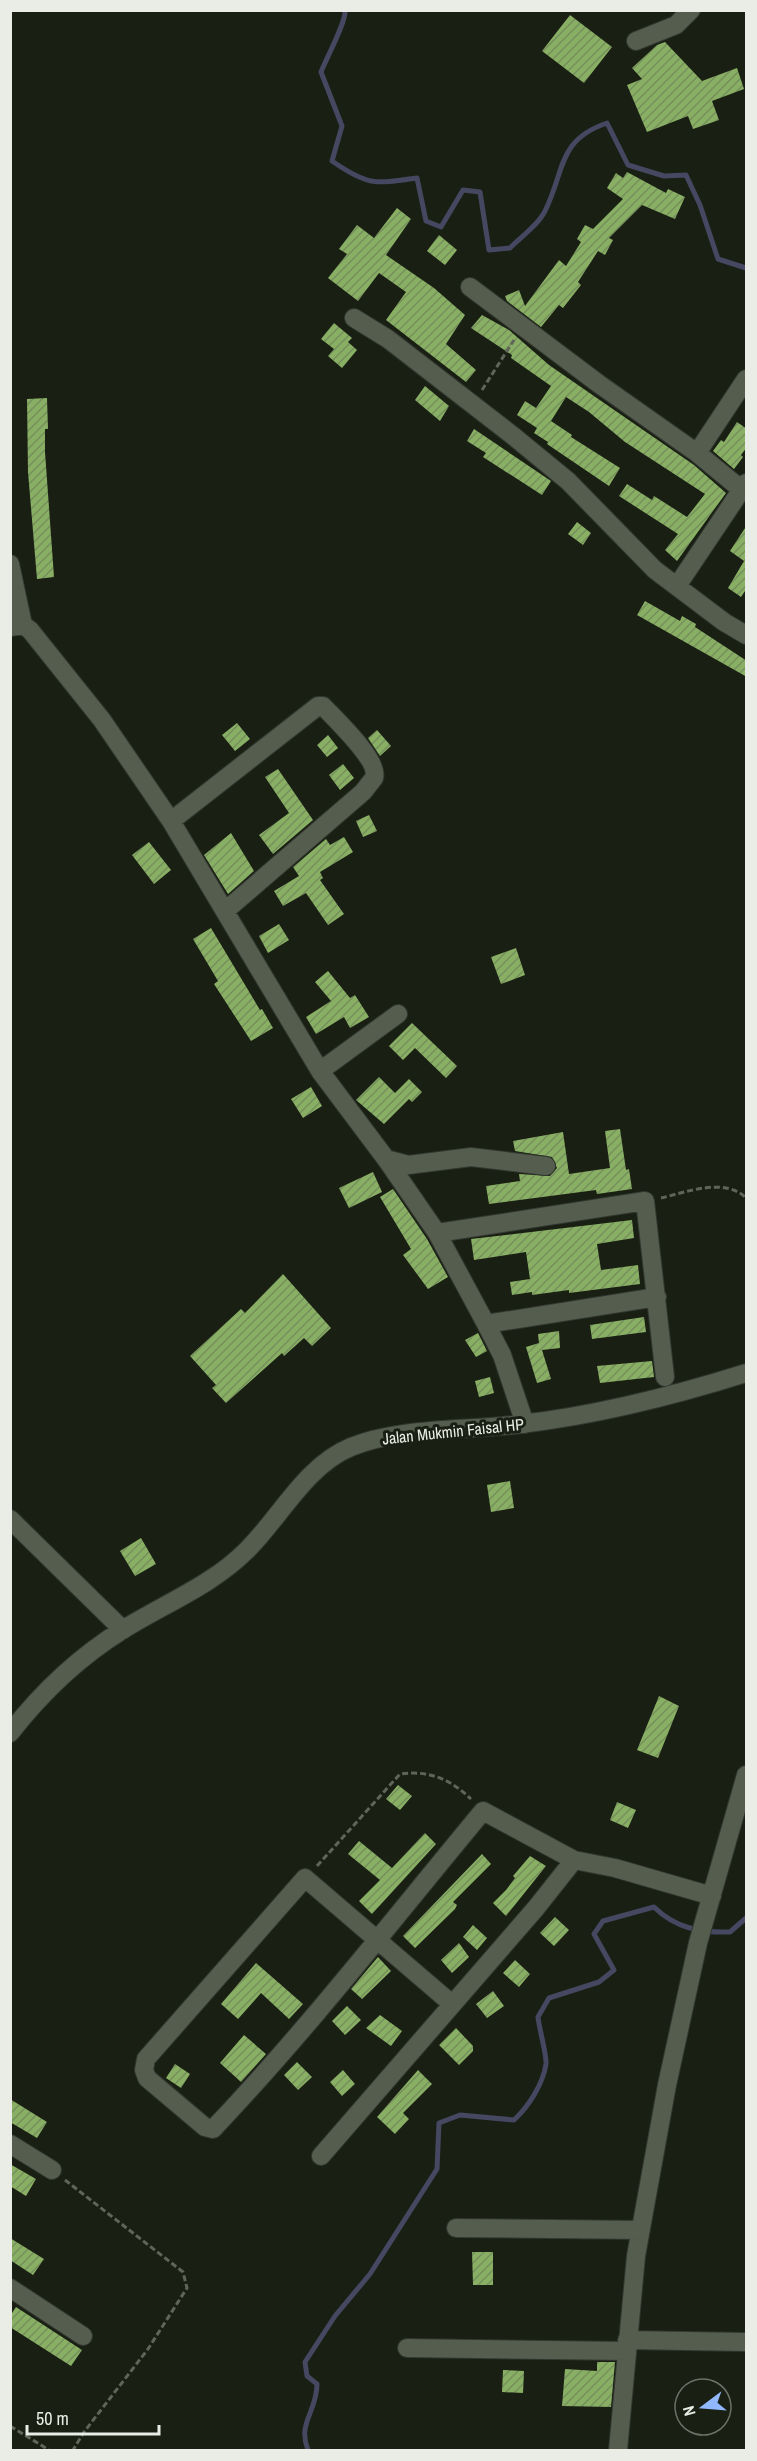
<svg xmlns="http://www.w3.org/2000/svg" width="757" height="2461" font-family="'Archivo Narrow',sans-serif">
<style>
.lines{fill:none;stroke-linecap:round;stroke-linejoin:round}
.stream{stroke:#464761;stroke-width:5}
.building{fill:url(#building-hatch)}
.minor-casing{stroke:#32372f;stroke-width:20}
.path{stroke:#60655a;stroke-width:3;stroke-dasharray:6 3;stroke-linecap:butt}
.minor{stroke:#555d4f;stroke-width:18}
.labels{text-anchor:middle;stroke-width:6;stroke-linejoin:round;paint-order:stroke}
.street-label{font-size:16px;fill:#e9ede5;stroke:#191f13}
</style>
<defs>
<pattern id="building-hatch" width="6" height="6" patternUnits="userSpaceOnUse" patternTransform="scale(1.5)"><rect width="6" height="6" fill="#89af65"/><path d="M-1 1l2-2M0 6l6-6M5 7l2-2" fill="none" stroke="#75905b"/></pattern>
</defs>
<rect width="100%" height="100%" fill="#191f13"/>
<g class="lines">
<!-- stream -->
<path class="stream" d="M345,10C347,20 326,59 321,72L342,126L332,161C368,186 375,184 417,178L426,221L441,227L463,190L480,192L489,250L510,248C521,237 539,224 545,211C565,171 557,140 607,123L628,165L664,176L686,175L700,205L718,259L746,268
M308,2450C297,2423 317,2412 317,2384L307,2376L305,2362L335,2316L370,2274L437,2169L439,2123L460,2115L514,2120C529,2106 543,2084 546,2064C547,2056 539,2028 538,2017L549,1998L599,1982L614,1970L594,1934L603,1921L654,1907C675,1928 701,1933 730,1932L746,1918"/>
</g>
<!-- building -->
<path class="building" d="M570,15L612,47L584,83L542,51Z
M665,42L702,81L737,68L744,89L712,101L719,120L693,129L688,116L647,132L627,85L642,79L632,68L657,45Z
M627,172L666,193L668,189L685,197L675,219L642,205L609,238L613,240L605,255L598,251L578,282L581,285L563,308L559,305L541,327L507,301L505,296L519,290L525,306L559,260L566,266L581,242L577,239L585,225L593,229L623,199L607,188L616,173L623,178Z
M397,208L411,219L386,255L434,288L465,315L446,344L476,370L466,382L386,320L406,292L379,273L358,301L328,278L347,254L339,249L357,225L374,238Z
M439,235L457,250L445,265L427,251Z
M482,315L509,330L549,365L694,465L726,493L677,561L665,550L678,534L619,496L627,484L652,500L654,496L687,517L705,494L625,442L589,412L566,397L551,421L572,435L571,437L620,468L609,486L547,444L548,442L534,433L537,428L517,415L525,401L536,408L551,386L511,358L512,355L471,328Z
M334,323L352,338L348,342L357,350L342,368L328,356L334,349L321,339Z
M425,386L449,406L440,421L415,400Z
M47,398L48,429H45V452L54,577L37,579L28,472L27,399Z
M737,422L747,429V447L741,455L743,457L734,469L713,451L721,440L724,442Z
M474,429L551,481L542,495L483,457L486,453L467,441Z
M577,522L591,533L583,545L568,534Z
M747,525V588L741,597L728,588L744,561L730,551Z
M645,601L680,621L682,616L696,624L695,627L747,661V677L637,615Z
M237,723L250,739L235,751L222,735Z
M377,730L391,746L380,756L368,738Z
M328,735L338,748L327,757L317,745Z
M343,764L354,778L340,790L329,775Z
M278,769L313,820L273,854L259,835L289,813L265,777Z
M369,815L377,831L363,837L356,821Z
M231,833L254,871L228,894L204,855Z
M344,837L353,852L320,872L323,878L320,880L344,914L328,925L306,893L283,906L274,891L299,876L293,867L326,839L330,845Z
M149,842L171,870L154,884L132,855Z
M279,924L289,940L268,953L259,936Z
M211,928L260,1010L262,1009L273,1028L251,1041L214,984L218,981L193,939Z
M516,948L525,975L501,984L491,957Z
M328,971L350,998L355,995L369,1017L350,1028L344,1017L316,1034L306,1017L331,1001L315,982Z
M412,1023L457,1066L446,1078L415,1048L403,1060L389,1046Z
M379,1077L395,1093L409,1079L422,1092L412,1102L409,1099L384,1124L356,1100Z
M311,1087L322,1106L303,1118L291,1099Z
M620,1129L626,1170L629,1169L632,1189L597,1194L596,1190L489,1204L486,1186L520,1181L519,1174L550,1176L557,1168L552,1157L515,1151L513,1141L563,1132L569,1174L610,1168L605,1131Z
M373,1172L382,1192L349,1208L339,1188Z
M393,1189L427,1239L448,1277L428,1289L403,1255L411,1249L380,1197Z
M632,1220L634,1238L597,1244L601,1270L638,1265L640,1284L569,1293V1290L532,1295V1292L512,1295L510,1282L530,1279L526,1252L474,1260L471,1239Z
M283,1274L331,1328L312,1346L304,1338L284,1356L282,1353L226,1403L212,1388L216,1385L190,1356L241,1309L245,1313Z
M644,1317L646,1332L592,1339L590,1325Z
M559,1331L560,1348L542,1350L551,1379L537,1383L526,1347L539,1343L538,1334Z
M478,1333L487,1351L476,1357L465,1340Z
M652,1361L654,1377L600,1383L597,1366Z
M490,1377L494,1393L479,1397L475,1381Z
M510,1481L514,1508L491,1512L487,1485Z
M141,1538L156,1564L135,1576L120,1551Z
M659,1696L679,1706L658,1758L637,1750Z
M398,1785L412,1796L400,1810L386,1799Z
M617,1802L636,1810L628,1828L610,1820Z
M425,1833L436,1844L372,1914L359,1901L380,1880L348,1854L359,1841L392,1868Z
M482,1854L491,1864L453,1902L457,1905L455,1909L415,1948L403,1936Z
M530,1856L546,1866L506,1916L493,1903L506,1890L515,1878L513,1876Z
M555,1917L569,1930L554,1946L540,1933Z
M473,1925L487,1938L477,1950L463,1937Z
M459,1943L469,1957L452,1973L441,1960Z
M378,1957L391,1971L362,1999L351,1989Z
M515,1960L530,1974L519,1987L503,1973Z
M256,1963L303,2004L289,2019L261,1993L238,2019L221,2004Z
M493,1991L504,2006L487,2018L476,2004Z
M347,2006L361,2020L345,2035L332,2021Z
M380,2015L402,2031L391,2046L366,2028Z
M456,2028L473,2046V2051L459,2065L439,2045Z
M244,2035L266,2054L241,2082L220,2063Z
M297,2062L312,2077L298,2090L284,2075Z
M175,2064L190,2074L181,2088L166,2078Z
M343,2070L355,2084L342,2096L330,2082Z
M418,2070L432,2084L403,2113L409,2119L395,2134L377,2117Z
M10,2099L47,2122L37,2138L10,2122Z
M10,2164L36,2179L26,2196L10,2186Z
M10,2238L44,2259L33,2275L10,2260Z
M472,2252H493V2285H473Z
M16,2307L82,2350L71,2366L10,2327V2316Z
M597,2362H615L611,2407L562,2406L565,2369L597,2371Z
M503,2370L524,2371L523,2393L502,2392Z"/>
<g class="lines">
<defs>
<path id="minor" d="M636,41L676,25L691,10
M470,287L599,384L697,453L742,490
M354,318L388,339L512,435L568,481L655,570L724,622L746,635
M697,453L746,379
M10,564L23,625
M677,586L746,483
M10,627L23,625L30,630L102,720L171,821L320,1071L386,1159L408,1165L471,1157L546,1166
M171,821L318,706H323C335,719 380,761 374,778L363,792L225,911
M320,1071L398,1014
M386,1159L437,1233L486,1324L657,1297
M437,1233L645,1201L665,1377
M486,1324L502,1355L525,1424
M10,1519L123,1630
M10,1733C42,1692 80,1656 124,1629C164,1604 212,1585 246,1551C280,1518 305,1466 351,1447C399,1427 469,1431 521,1424C598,1415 673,1396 746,1373
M452,2004L305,1878L146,2059L144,2070L147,2078L205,2127L213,2129C309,2028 394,1918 483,1811L574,1860L615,1868L712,1896
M10,2144L52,2170
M321,2156L536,1908L574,1860
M456,2228L641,2230
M10,2288L83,2336
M627,2340L746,2342
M407,2348L626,2351
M618,2450L636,2256L667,2085L698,1943L746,1775"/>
</defs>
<!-- minor casing -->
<use href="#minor" class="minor-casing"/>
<!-- path -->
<path class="path" d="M482,390L514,340
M661,1198C687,1192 725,1177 746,1198
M317,1866L400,1774C429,1770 450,1779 471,1799
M65,2180L183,2272L187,2288L148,2349L84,2432L73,2450
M10,2426L49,2450"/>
<!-- minor -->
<use href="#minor" class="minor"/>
</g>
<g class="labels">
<!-- street labels -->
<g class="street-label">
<text transform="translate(453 1431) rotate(-6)" y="6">Jalan Mukmin Faisal HP</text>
</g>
</g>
<!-- border -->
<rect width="757" height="2461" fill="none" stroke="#e9ede5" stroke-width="24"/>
<!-- north arrow -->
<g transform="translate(703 2407) rotate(254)"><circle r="28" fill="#191f13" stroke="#6c7167" stroke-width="1.5"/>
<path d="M0-4.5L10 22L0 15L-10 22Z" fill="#91b8fd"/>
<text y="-9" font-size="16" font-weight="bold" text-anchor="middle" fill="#e9ede5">N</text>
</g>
<!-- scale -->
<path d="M27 2425v9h132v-9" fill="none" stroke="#e9ede5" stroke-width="3"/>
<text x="36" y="2425" font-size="18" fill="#e9ede5" stroke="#191f13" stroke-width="4.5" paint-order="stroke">50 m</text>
</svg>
